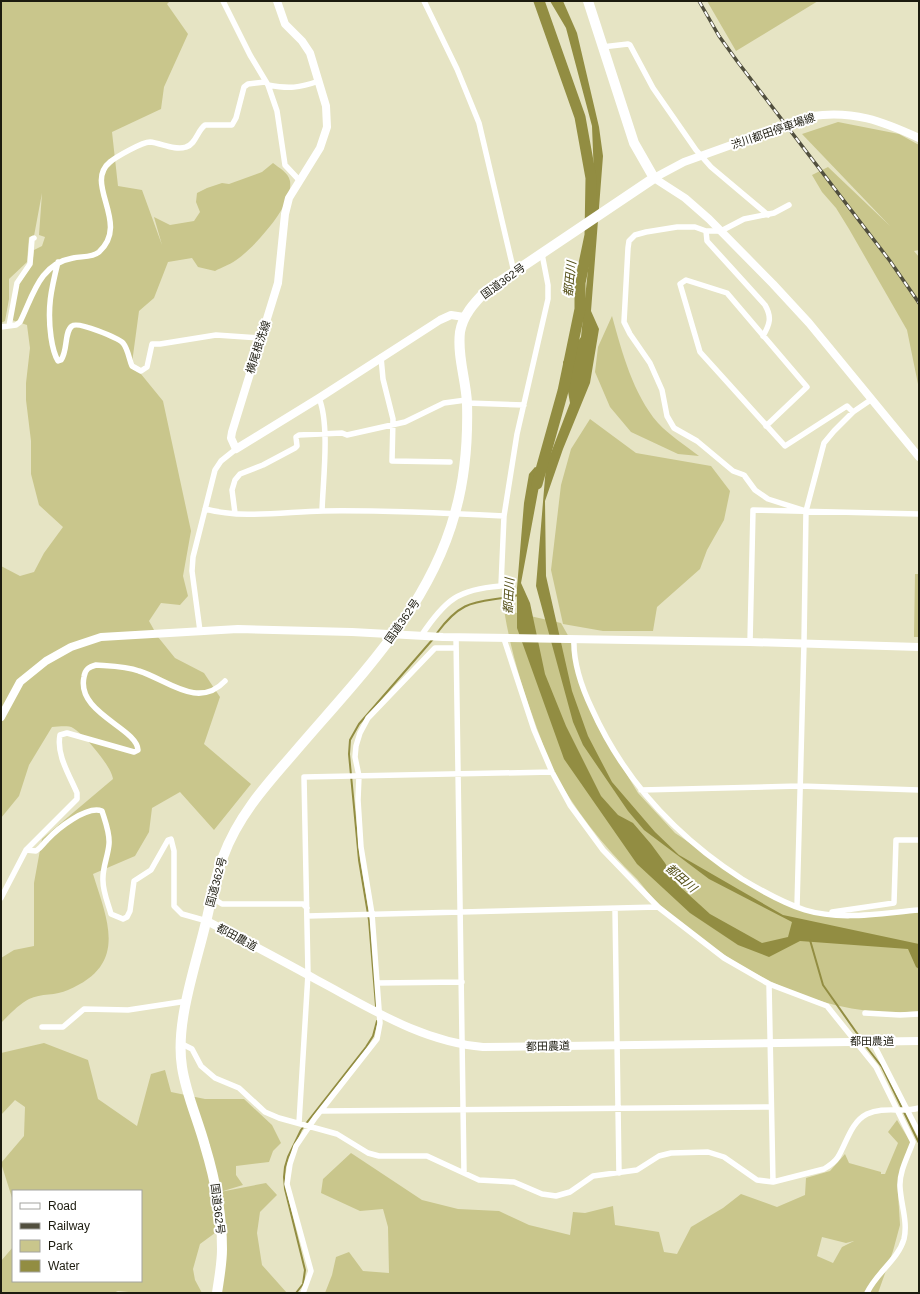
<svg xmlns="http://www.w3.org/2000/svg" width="920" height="1294" font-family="Arial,'Noto Sans JP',sans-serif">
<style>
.green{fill:#c9c68c;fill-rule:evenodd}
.water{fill:#928d42}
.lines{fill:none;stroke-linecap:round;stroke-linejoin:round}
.stream{stroke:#928d42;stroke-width:2}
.river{stroke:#928d42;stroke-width:11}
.street{stroke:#fff;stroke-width:5.5}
.secondary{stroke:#fff;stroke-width:8}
.highway{stroke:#fff;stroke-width:10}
.rail-casing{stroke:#514f3e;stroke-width:3.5}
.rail{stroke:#fff;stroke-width:2;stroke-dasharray:6;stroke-linecap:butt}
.labels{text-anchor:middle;stroke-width:4;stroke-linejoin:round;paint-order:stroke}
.street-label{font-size:11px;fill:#1c1b0f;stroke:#fff}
.water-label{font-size:12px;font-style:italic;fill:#555018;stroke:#fff}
</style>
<rect width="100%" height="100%" fill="#e6e4c4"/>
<!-- green -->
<path class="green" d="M1,1H170L167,4L188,34L164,87L161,109L112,132L118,186L142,190L162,245L154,217L170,225L194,221L200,212L196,202L197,193L207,188L222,183L229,184L262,172L273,163C279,168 288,172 290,181C294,204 256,245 239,258C232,264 222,267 215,271L198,267L192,258L168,262L154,298L139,311L132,363L163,401L191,531L183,576L188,596L180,605L161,603L149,621L158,637L175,658L204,673L220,697L204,744L251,784L214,830L180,792L152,808L149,832L135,856L93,874C108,922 128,965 68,990C56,996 41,993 29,999C19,1004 9,1015 1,1023V958L14,950L34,946V883L42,839L113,779C112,767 84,734 73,728C68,725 58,727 52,727L29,765L19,796L1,818V566L20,576L34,572L44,553L63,527L39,505L31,474V441L26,400V383L30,348L27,325L12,320L19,284L32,265L34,250L42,246L45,237L39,235L42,193L34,236L29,237L27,262L9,279V299L5,321L1,323Z
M707,1H818L736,51Z
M838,122L899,134L919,145V250L914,251L919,257V389L907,330L849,229L836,208L822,192L812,175L828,167L890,226L802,134Z
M612,316C622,352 633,394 658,423C669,435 686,446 699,456L678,454L631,432L610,407L595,372L598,347Z
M590,419L636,453L711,466L730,491L724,520L707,550L700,569L657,607L653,631H603L563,624L551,570L561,485L571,449Z
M915,574H919V637H914Z
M504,610L561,623L570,639L596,723L638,793L675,833L757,888L813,912L830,917L919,911V1011C820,1021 729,967 658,903C650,896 644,887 637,879C603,846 574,809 551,767C546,756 543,743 538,731C523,690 511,653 504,610Z
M44,1043L88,1060L98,1099L137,1126L151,1074L165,1070L171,1092L205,1099H244L272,1125L281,1143L273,1151L269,1162L236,1166V1175L243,1185L220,1192L266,1183L277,1195L260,1212L257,1233L262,1265L287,1293H221L215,1211V1233L200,1244L193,1269L195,1280L202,1293H139L118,1291L113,1293H1V1261L13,1247V1281H141V1191H13V1201L1,1163L24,1136L25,1107L15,1100L1,1115V1053Z
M897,1120L911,1143L898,1193L900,1225L893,1251L878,1293H325L332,1275L336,1257L349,1252L363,1271L389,1273L388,1227L383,1209L360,1211L321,1193L323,1179L351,1153L422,1200L458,1209L499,1211L529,1225L570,1235L573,1212L585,1213L613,1206L615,1225L659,1232L664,1252L677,1254L691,1227L723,1208L741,1194L777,1207L805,1195L806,1178L830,1171L845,1154L849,1163L881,1172V1174H885L898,1143L888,1132ZM822,1237L846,1243L854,1241L842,1247L833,1263L817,1256Z"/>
<!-- water -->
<path class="water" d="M550,1H563L577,33L599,127L603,156L591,311L599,329L590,383L563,449L545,501L546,576L572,691L588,736L612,782L655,832L679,855L783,915L919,944V969L916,967L908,949L800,941L769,957L738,945L690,913L637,864L564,759L517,628V588L524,503L529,474L535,467L542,470L521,583L530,603L545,674L566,726L601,796L618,815L633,823L651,844L665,863L677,884L710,914L762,943L788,937L792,922L709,879L644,830L628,811L583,745L573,722L536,586L546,466L570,403L563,362L581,337L595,202L592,126L566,28Z"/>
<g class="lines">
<!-- stream -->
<path class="stream" d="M437,633C465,595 479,604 519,595
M810,940L823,985L861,1039
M376,1006L369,920L359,860L349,754L350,740L359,724L433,639
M865,1045L882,1067L919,1143
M296,1293L303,1284L305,1270L285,1189L284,1177L285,1167L288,1157L301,1130L366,1047L373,1036L377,1021"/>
<!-- river -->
<path class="river" d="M537,484L563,391L580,309V283L590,235L591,178L580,117L539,1"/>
<!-- street -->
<path class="street" d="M223,1L250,55L268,85L277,111L285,165L300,181
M424,1L457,69L479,123L514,272
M602,47L628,44L630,45L653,88L696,150L711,167L768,215
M268,85C289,89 299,88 319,81
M789,205L774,213L744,219L721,231H706L695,227H677L646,232L635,235L629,241L628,248L624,322L630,334L650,363L662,390L667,416L674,428L697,441L733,471L744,475L755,490L768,499L806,511
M706,231L707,241L765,305C772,317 770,324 763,336
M58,262C51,290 47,308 51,337C52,344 54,354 58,361L61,360C68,351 64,332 72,326C78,321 118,338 123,343C128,349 129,359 132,366L141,371L147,367L152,344H160L216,335L261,338
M9,326L17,283L30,264L32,239L34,238
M1,327L16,325L20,322C33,296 39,264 73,258C81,256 92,258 99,252C131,223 83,184 110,162C116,157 142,142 150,142C161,143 175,151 186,147C196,144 197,131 205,125H232L236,118L244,87L248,84L265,82
M381,357L383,379L393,419L392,461L450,462
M319,398C330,425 323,480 322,511
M467,403L524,405
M766,426L807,387L727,293L686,280L680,284L700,352L785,446L847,406L853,412
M205,509C244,519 283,512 323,511C383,510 444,513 504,516
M235,513L232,490L235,480L240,474L263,465L295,448L297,446L296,437L299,435L342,433L347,435L405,422L444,403L466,400
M200,631L192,571L193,557L215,470L221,461L236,449
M421,636C445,600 458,589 501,586L504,516L517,434L548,299V285L542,254
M456,637L464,1172
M504,639L534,730L552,772L570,805L603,850L658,907L724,958L769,984L827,1006L876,1067L913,1142C908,1156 899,1172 900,1187C901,1205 908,1222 904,1239C898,1260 876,1273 867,1293
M574,639C573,662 582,688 592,709C624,780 677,837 742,879C762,891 783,903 805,910C841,921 882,913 919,910
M750,642L753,510L919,514
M641,790L800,786L919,790
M26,850L36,851C41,848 43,844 47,840C57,829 87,805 102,811C105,821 110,833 109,844C108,857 102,868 103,881C103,892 108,903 111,914L123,919L127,917L130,911L134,881L151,870L168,840L171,839L174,851V906L182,914L207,921
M211,897L222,904H303L307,908
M1,898L26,850L77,799V793C70,776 56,755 60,735L67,733L134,752L138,750C137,728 76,713 84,677C85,669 89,667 96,665C110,666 126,666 139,671C166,679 198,710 225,681
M797,907L804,643L806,511L824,443L834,431L853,412L872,399
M615,909L619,1173
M832,912L894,903L896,840H919
M307,916L658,907
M377,983L462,982
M769,984L773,1182
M865,1013L900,1015L919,1014
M42,1027H63L84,1009L128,1010L187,1001
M872,1041L919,1133
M182,1044L192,1049L201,1066L215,1078L239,1088L265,1112L279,1118L337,1134L368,1153L379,1156H427L479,1180L514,1182L542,1194L556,1196L570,1192L593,1176L637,1170L659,1156L671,1153L708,1152L724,1157L757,1180L773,1182L824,1169C829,1166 835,1162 838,1157C847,1142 851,1122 867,1114C884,1106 902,1113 919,1108
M321,1111L771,1107
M299,1123L308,974L304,777L552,772
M303,1293L311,1271L287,1184L290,1164L296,1146L315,1118L377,1039L380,1023L372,914L361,847L358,800L359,776L355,757L356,746L360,733L368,718L435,648H456"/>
<!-- secondary -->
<path class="secondary" d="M277,1L285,24L302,41L310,53L326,106L327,127L320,148L289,198L285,214L278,283L232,432L231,438L236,449L319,398L440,320L451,315L464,317
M919,138C882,121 853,110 812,116L684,162L654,178L685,198L709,219L773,284L809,323L919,457
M1,717L20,682L46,661L71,647L101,637L238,629L352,632L443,637L750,642L919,647
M207,921C243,940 281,960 317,980C370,1008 422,1042 483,1047L919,1041"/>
<!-- highway -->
<path class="highway" d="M217,1293C219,1279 222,1264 222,1249C222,1215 215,1179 205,1146C198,1120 186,1094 182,1067C175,1024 195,968 205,926C211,903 214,879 223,857C238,816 266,785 294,753C357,679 429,609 455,513C465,478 468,440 467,403C466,380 457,356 460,332C463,315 474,303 486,291L654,178L634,143L588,1"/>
<defs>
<path id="rail" d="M699,1L719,36L737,61L890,261L919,303"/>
</defs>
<!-- rail casing -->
<use href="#rail" class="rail-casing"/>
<!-- rail -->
<use href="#rail" class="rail"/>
</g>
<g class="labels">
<!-- street labels -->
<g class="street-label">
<text transform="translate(773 131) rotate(-19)" y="4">渋川都田停車場線</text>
<text transform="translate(503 281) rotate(-36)" y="4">国道362号</text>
<text transform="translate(258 347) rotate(-72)" y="4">横尾根洗線</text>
<text transform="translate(402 621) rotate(-55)" y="4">国道362号</text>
<text transform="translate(216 882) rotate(-75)" y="4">国道362号</text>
<text transform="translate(237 937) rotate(28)" y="4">都田農道</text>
<text x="872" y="1045">都田農道</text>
<text transform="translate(548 1046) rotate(-1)" y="4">都田農道</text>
<text transform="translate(218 1209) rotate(83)" y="4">国道362号</text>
</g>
<!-- water labels -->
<g class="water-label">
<text transform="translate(570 279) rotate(-84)" y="4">都田川</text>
<text transform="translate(509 596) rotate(-87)" y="4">都田川</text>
<text transform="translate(681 878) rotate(41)" y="4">都田川</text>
</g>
</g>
<!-- border -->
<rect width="920" height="1294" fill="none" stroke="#1c1b0f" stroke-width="4"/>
<!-- legend -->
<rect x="12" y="1190" width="130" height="92" fill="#ffffff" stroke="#a4a49f"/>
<rect x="20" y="1203" width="20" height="6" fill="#ffffff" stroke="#a4a49f"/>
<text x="48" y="1210" font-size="12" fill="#1c1b0f">Road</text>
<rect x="20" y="1223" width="20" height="6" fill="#514f3e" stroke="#a4a49f"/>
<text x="48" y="1230" font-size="12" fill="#1c1b0f">Railway</text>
<rect x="20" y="1240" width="20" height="12" fill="#c9c68c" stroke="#a4a49f"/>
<text x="48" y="1250" font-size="12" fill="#1c1b0f">Park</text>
<rect x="20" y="1260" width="20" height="12" fill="#928d42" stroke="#a4a49f"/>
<text x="48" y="1270" font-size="12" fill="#1c1b0f">Water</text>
</svg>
